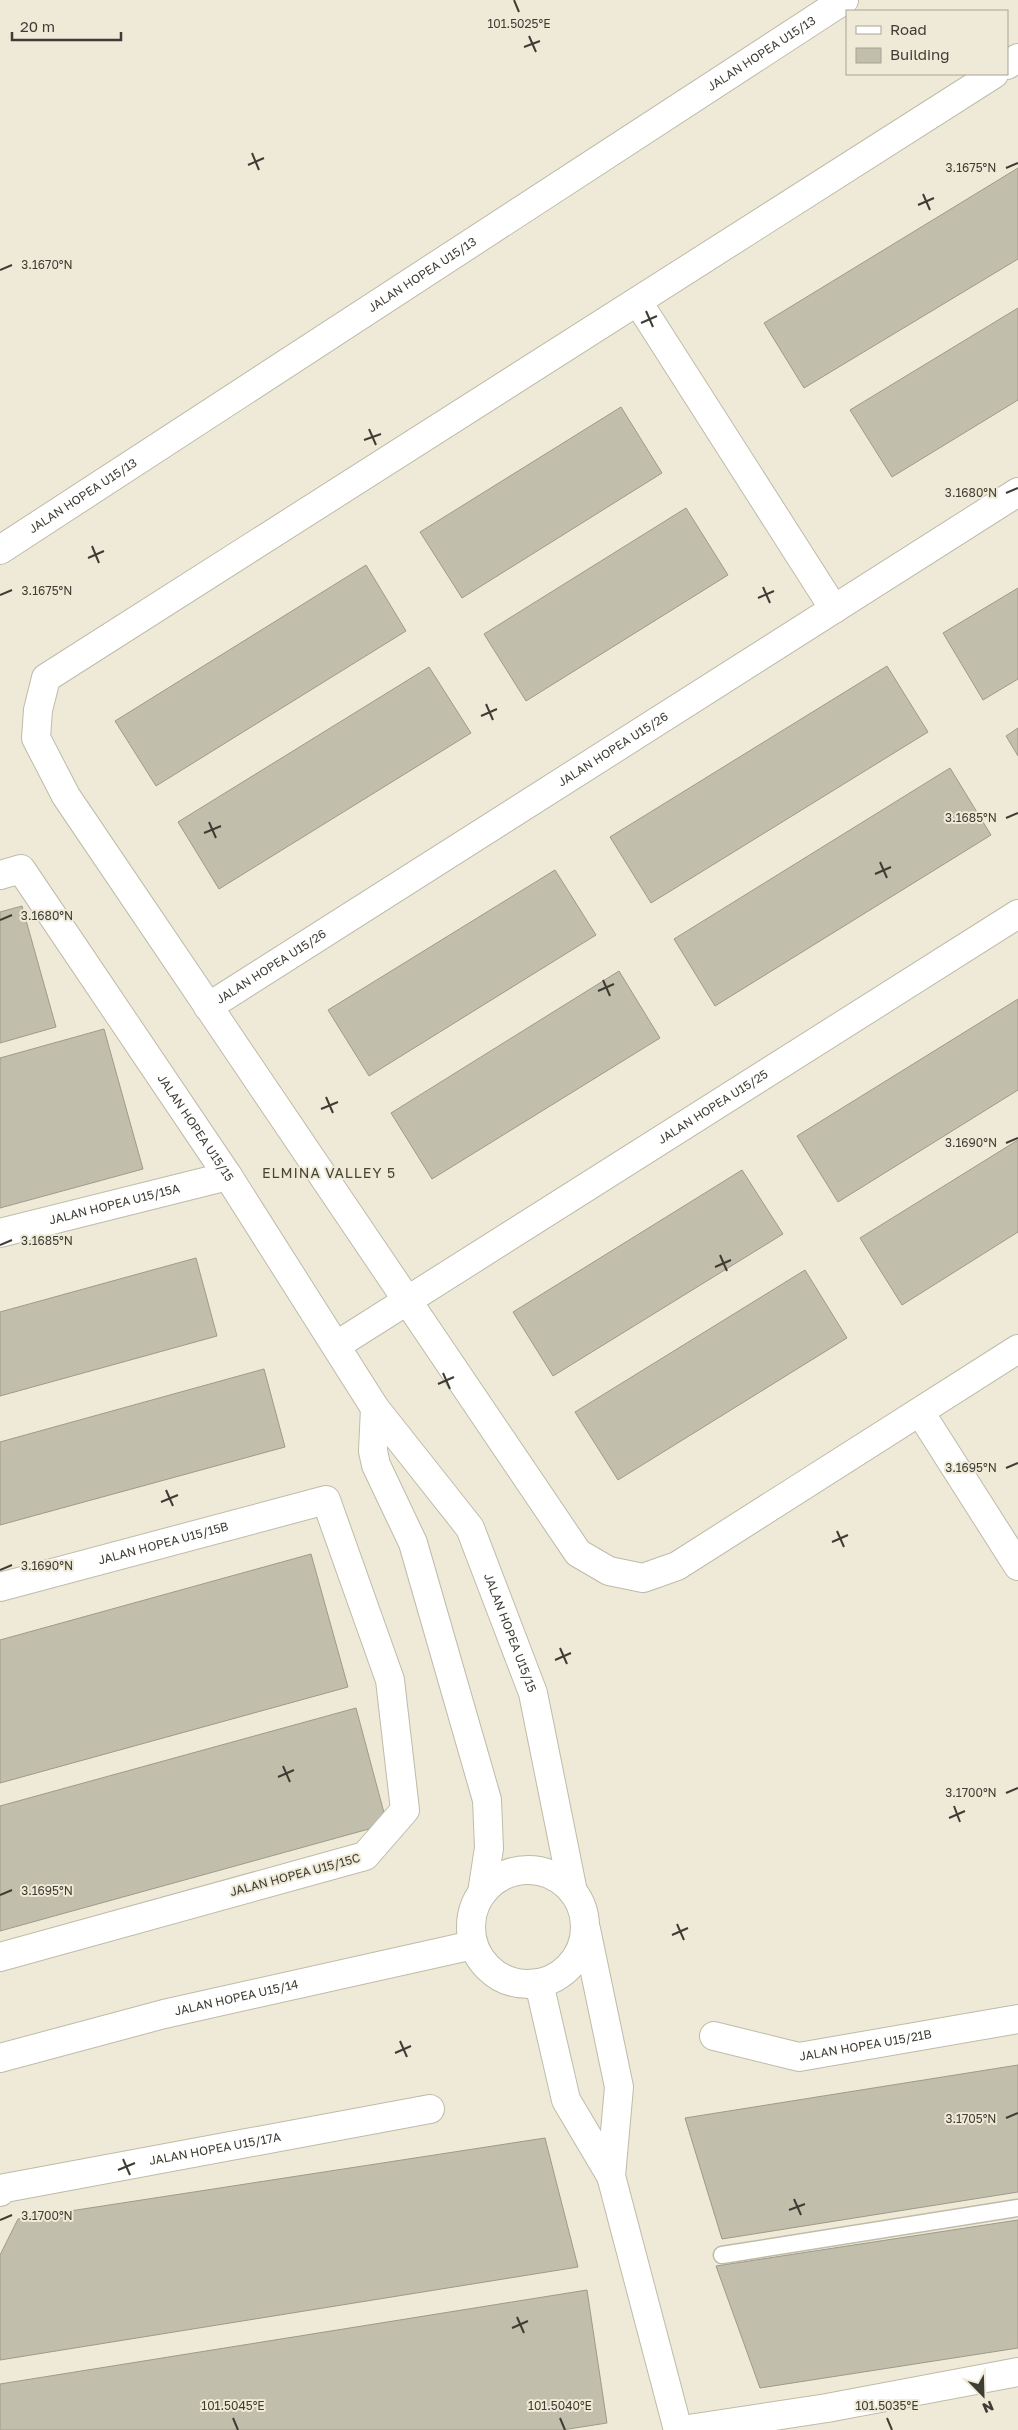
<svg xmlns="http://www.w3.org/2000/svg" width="1018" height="2430" font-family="'Golos Text',sans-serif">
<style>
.building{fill:#c2beac;stroke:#9e9a89}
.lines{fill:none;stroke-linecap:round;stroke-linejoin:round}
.lane-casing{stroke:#bfbba9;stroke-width:19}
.street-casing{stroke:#bfbba9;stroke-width:30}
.secondary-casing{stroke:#bfbba9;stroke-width:30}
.lane{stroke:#fff;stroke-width:16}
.street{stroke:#fff;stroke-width:28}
.secondary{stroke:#fff;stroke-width:28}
.ticks{fill:none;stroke:#3e3c34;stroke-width:2}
.labels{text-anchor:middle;stroke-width:4;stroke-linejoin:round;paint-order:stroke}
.street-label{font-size:12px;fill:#3e3c34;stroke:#eeead7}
.neighbourhood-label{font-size:14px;letter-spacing:1px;fill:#474334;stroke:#eeead7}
.ticks-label{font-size:12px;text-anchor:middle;fill:#3e3c34;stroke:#eeead7;stroke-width:4;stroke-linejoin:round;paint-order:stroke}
</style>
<rect width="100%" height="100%" fill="#eeead7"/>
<!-- building -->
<path class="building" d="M1018,168V259L804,388L764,323Z
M1018,308V400L892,477L850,410Z
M621,407L662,473L462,598L420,532Z
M686,508L728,575L526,701L484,634Z
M366,565L406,631L156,786L115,721Z
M1018,588V679L983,700L943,633Z
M887,666L928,732L651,903L610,837Z
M429,667L471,733L219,889L178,822Z
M1018,728V756L1006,736Z
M950,768L991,835L715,1006L674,939Z
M555,870L596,935L369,1076L328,1010Z
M22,906L56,1027L0,1043V912Z
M619,971L660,1038L432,1179L391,1113Z
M1018,999V1090L838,1202L797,1136Z
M104,1029L143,1169L0,1208V1058Z
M1018,1140V1232L902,1305L860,1238Z
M742,1170L783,1234L553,1376L513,1312Z
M196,1258L217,1336L0,1396V1312Z
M805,1270L847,1338L618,1480L575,1412Z
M264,1369L285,1447L0,1525V1442Z
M311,1554L348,1687L0,1783V1640Z
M356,1708L387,1824L0,1931V1806Z
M1018,2065V2192L722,2239L685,2118Z
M545,2138L578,2267L0,2360V2255L18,2219Z
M1018,2220V2348L760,2388L716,2266Z
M587,2290L607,2423L562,2430H0V2384Z"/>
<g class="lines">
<defs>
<path id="lane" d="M722,2255L1018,2208"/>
<g id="street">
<path d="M1007,65L1018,58"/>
<path d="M994,74L46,678L38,710L36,738L66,796L578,1553L609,1571L643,1578L677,1566L1018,1349"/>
<path d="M638,302L834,609"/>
<path id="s1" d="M0,875L21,869L228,1176L375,1408L470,1528L533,1693L573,1892"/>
<path id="s2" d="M208,1007L1018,492"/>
<path id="s3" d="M0,1233L228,1176"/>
<path id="s4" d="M337,1345L1018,914"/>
<path d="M375,1408L373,1451L376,1465L413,1543L487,1800L489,1848L482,1893"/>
<path d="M920,1412L1018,1566"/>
<path id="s5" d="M0,1587L326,1500L390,1680L405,1810L365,1856L0,1957"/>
<circle cx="528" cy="1927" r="57"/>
<path d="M586,1929L619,2087L611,2176"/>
<path d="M539,1983L566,2100L611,2176L678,2430"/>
<path id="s6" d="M714,2036L799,2057L1018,2019"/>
<path id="s7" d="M0,2058L164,2014L473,1945"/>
<path id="s8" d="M0,2192L5,2188L430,2109"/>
<path d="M682,2430L827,2408L1018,2372"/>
</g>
<g id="secondary">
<path id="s9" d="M0,550L844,0"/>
</g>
</defs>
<!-- lane casing -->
<use href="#lane" class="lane-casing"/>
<!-- street casing -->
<use href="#street" class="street-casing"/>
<!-- secondary casing -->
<use href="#secondary" class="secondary-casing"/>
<!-- lane -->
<use href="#lane" class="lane"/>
<!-- street -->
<use href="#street" class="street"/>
<!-- secondary -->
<use href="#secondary" class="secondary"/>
</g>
<!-- ticks -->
<path class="ticks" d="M514,0L519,12M529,36L536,52M524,47L540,41M252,153L259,170M248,165L264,158M1006,168L1018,163M923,194L930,210M918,205L934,198M0,270L12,265M646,311L653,327M641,323L657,316M369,429L376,445M364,440L381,434M1006,493L1018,488M92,546L99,563M88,558L104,551M763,587L770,603M0,595L12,590M758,598L774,591M486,704L493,720M481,716L497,709M1006,818L1018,813M209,822L216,838M204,833L221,826M880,862L887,878M875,874L891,867M0,920L12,915M603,980L610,996M598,991L614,984M326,1097L333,1113M321,1109L338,1102M1006,1143L1018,1138M0,1245L12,1240M720,1255L727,1271M715,1267L731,1260M443,1373L450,1389M438,1384L454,1377M1006,1468L1018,1463M166,1490L173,1506M161,1502L178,1495M837,1531L844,1547M832,1542L848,1535M0,1570L12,1565M560,1648L567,1664M555,1660L571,1653M283,1766L290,1782M278,1777L294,1770M1006,1793L1018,1788M954,1806L960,1822M949,1818L965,1811M0,1895L12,1890M677,1924L684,1940M672,1935L688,1928M400,2041L407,2057M395,2053L411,2046M1006,2118L1018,2113M123,2159L130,2175M118,2170L135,2163M794,2199L801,2215M789,2210L805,2204M0,2220L12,2215M517,2317L524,2333M512,2328L528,2321M233,2418L238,2430M560,2418L565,2430M887,2418L892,2430"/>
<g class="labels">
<!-- street labels -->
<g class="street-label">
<text dy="4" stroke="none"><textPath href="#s9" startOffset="909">JALAN HOPEA U15/13</textPath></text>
<text dy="4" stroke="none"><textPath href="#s9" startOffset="504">JALAN HOPEA U15/13</textPath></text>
<text dy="4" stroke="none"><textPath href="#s9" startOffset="99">JALAN HOPEA U15/13</textPath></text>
<text dy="4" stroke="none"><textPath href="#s2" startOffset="480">JALAN HOPEA U15/26</textPath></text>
<text dy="4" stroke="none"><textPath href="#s2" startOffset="75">JALAN HOPEA U15/26</textPath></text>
<text dy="4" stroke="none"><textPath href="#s4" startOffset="445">JALAN HOPEA U15/25</textPath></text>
<text dy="4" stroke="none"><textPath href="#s1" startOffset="334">JALAN HOPEA U15/15</textPath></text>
<text dy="4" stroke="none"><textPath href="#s3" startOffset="118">JALAN HOPEA U15/15A</textPath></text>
<text dy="4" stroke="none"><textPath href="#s5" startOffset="169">JALAN HOPEA U15/15B</textPath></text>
<text dy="4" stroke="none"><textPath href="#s1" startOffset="932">JALAN HOPEA U15/15</textPath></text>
<text transform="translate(295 1875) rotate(-15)" y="4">JALAN HOPEA U15/15C</text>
<text dy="4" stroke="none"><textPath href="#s7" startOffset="244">JALAN HOPEA U15/14</textPath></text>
<text dy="4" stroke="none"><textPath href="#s6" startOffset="155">JALAN HOPEA U15/21B</textPath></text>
<text dy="4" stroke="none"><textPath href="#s8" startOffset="220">JALAN HOPEA U15/17A</textPath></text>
</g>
<!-- neighbourhood labels -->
<g class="neighbourhood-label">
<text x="329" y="1178">ELMINA VALLEY 5</text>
</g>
</g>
<g class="ticks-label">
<text x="519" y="28">101.5025°E</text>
<text x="971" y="172">3.1675°N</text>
<text x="47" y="269">3.1670°N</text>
<text x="971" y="497">3.1680°N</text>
<text x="47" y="595">3.1675°N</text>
<text x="971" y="822">3.1685°N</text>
<text x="47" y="920">3.1680°N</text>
<text x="971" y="1147">3.1690°N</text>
<text x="47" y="1245">3.1685°N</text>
<text x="971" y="1472">3.1695°N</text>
<text x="47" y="1570">3.1690°N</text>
<text x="971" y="1797">3.1700°N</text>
<text x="47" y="1895">3.1695°N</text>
<text x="971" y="2123">3.1705°N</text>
<text x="47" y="2220">3.1700°N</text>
<text x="233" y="2410">101.5045°E</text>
<text x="560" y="2410">101.5040°E</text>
<text x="887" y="2410">101.5035°E</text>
</g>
<!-- legend -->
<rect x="846" y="10" width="162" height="65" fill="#eeead7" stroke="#a8a496"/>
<rect x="856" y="26" width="25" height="8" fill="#ffffff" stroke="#a8a496"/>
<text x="890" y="35" font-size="15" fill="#3e3c34">Road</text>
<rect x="856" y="48" width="25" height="15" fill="#c2beac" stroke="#a8a496"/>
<text x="890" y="60" font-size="15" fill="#3e3c34">Building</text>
<!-- north arrow -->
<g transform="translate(983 2395) rotate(157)" stroke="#eeead7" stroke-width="4" paint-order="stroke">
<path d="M0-4L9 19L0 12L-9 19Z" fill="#3e3c34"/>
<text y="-8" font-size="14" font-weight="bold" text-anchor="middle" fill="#3e3c34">N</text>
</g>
<!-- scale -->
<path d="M12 32v8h109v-8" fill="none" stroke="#3e3c34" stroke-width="2.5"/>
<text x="20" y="32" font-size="15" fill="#3e3c34" stroke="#eeead7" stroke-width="4" paint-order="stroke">20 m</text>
</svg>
